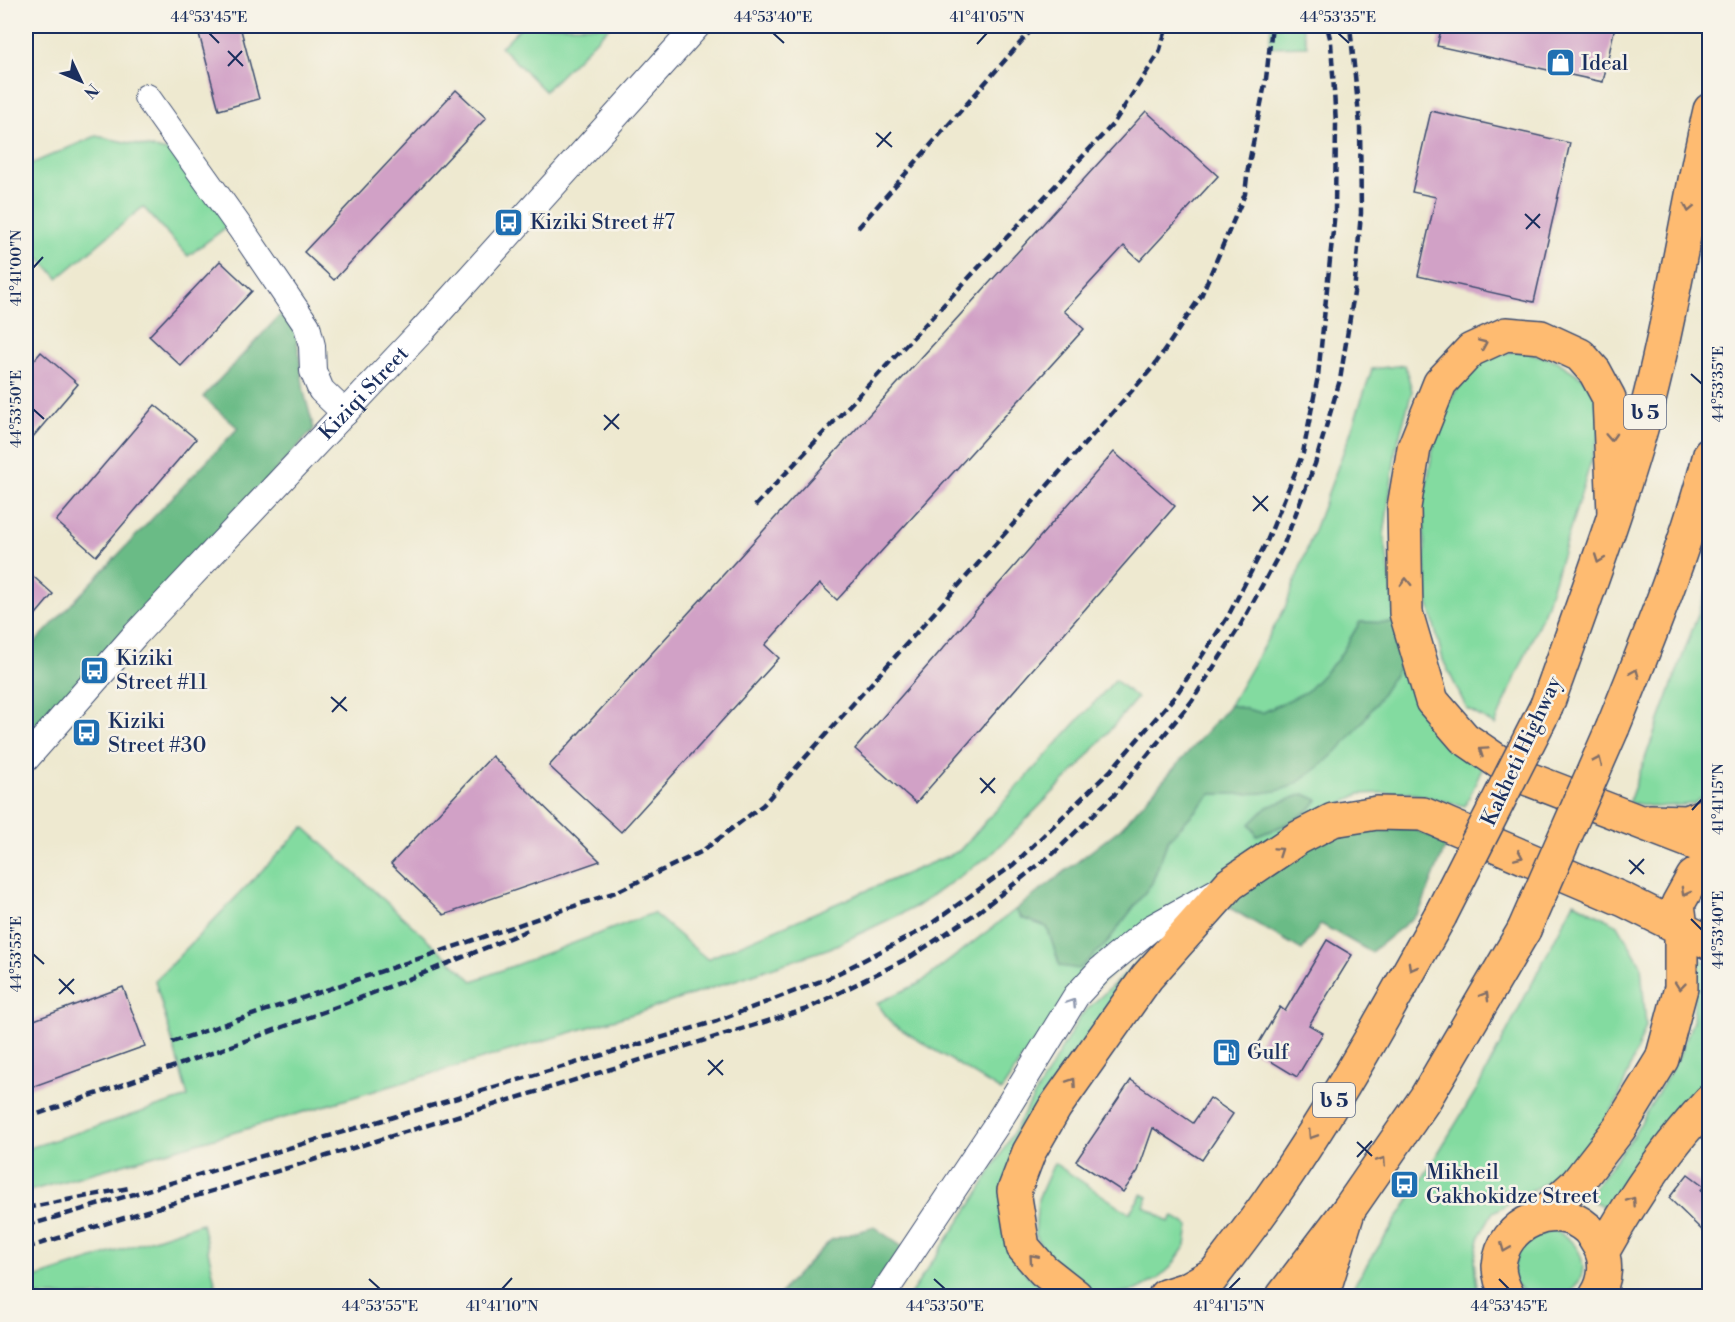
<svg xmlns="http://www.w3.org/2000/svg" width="1735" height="1322" font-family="'Libre Bodoni','Noto Serif Georgian',serif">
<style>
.green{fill:#83dba0;stroke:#4f857f;stroke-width:1.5;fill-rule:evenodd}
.forest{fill:#6abb86;stroke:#427572;stroke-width:1.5}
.building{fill:#d1a1c6}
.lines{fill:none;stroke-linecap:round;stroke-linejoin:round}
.minor-casing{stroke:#3b4b6f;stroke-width:28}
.major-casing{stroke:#3b4b6f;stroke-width:36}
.highway-casing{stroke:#3b4b6f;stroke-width:36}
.minor{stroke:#fff;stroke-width:26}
.major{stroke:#febb71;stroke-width:33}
.highway{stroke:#febb71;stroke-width:33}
.rail{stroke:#1b2f5e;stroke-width:4.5;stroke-dasharray:9 4.5;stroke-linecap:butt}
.highway-bridge-casing{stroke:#3b4b6f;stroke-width:36;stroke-linecap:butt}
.highway-bridge{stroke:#febb71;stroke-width:33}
.oneway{stroke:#816e67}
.oneway2{stroke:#8d97ae}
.ticks{fill:none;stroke:#1b2f5e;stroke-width:2}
.labels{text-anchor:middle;stroke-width:5;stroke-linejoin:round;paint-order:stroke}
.shield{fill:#f7f3e8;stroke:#5d6a87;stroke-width:1.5}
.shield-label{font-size:20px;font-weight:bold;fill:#1b2f5e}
.poi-label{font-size:21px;fill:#1b2f5e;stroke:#f7f3e8;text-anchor:start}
.street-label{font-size:21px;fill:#1b2f5e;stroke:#f7f3e8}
.neatline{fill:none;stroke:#1b2f5e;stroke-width:2}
.ticks-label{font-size:15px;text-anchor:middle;fill:#1b2f5e}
</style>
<rect width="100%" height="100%" fill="#f7f3e8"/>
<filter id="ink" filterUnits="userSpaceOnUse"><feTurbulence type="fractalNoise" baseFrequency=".0167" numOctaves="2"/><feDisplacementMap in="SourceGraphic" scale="12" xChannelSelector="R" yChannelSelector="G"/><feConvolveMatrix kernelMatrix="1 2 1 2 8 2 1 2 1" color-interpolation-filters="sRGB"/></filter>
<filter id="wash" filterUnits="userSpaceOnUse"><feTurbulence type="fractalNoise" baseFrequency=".008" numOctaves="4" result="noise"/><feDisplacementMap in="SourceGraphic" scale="24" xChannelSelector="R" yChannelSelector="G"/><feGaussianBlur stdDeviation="1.35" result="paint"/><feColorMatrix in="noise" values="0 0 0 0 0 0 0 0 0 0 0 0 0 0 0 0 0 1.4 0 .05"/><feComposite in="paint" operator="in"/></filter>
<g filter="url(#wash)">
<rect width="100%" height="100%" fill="#eee9d0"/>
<!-- green -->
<path class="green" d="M522,26H610L545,91L501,47Z
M1271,26H1302L1307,46L1269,47Z
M96,136L177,153L229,225L188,256L143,207L58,278L26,244V166Z
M1519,350L1555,360L1589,382L1606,413L1546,607L1495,725L1467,709L1443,660L1427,598L1423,504L1435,437L1453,395L1480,360Z
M1405,365L1412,391L1396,449L1384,535L1397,623L1360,622L1338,659L1306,692L1262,713L1230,705L1285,608L1350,434L1372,369Z
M1709,584V792L1694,804L1655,807L1629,802Z
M1407,653L1483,767L1465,806L1406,792L1359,794L1287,833L1215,882L1031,1046L1001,1091L892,1024L877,1003L920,983L1015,910L1022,918L1047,927L1060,966L1105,945L1152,883L1168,840L1211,794L1263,793ZM1304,794L1317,800C1304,820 1278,828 1257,836L1250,824L1268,807Z
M1115,680L1137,698L1080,765L992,854L917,906L830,948L653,1008L260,1125L26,1192V1149L188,1097L155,981L304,827L473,981L653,913L707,959L959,851Z
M1574,902L1618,925L1641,965L1646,1026L1618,1100L1585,1153L1547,1182L1493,1212L1480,1235L1474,1261L1478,1296H1347L1421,1181L1477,1089Z
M1144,956L1048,1095L1015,1262L1048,1296H909L976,1197L1081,1015Z
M1696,956L1709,964V1080L1669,1119L1632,1175L1610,1213L1599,1204L1586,1198L1632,1138L1678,1058L1693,1021Z
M1054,1163L1129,1213L1142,1194L1148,1197L1144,1206L1169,1222L1173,1216L1189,1226L1186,1245L1171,1267L1158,1279L1137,1290L1114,1294L1089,1291L1045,1255L1035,1233L1038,1199Z
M202,1223L218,1296H26V1281Z
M1553,1230C1580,1240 1595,1270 1570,1292C1555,1304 1513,1297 1513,1273C1514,1263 1519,1250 1522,1241Z"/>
<!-- forest -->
<path class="forest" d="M283,312L295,325L304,392L314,429L26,743V652L238,428L203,397Z
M1360,622L1397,623L1407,653C1380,699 1350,748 1305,777C1300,781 1295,785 1289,787C1266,796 1236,793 1211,794L1168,840L1152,883L1105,945L1079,969L1060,966L1047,927L1022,918L1015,910L1121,828L1230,705L1262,713L1306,692L1338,659Z
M1304,794L1318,800C1302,820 1279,827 1257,836L1250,824L1267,807Z
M1335,828H1411L1447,843L1419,913L1371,952L1321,924L1302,950L1228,907L1246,888Z
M874,1227L904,1248L870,1296H779L787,1285L831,1240Z"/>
<g id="blocks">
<!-- building -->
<path class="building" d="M197,26H240L259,99L219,110Z
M1442,26H1615L1603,82L1437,46Z
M456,90L486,118L334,280L304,252Z
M1146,111L1218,176L1140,261L1124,246L1064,311L1084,329L837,600L820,584L765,645L779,658L621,832L549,766Z
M1431,111L1570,143L1534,302L1418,276L1436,197L1412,192Z
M220,261L252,291L181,366L149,336Z
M41,352L78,384L26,445V370Z
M155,405L196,439L96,556L56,521Z
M1114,452L1175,506L916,803L855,749Z
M26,570L53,594L26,626Z
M492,756L600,861L444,915L391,864Z
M1327,940L1352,955L1309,1025L1323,1033L1297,1077L1254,1051L1280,1007L1285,1011Z
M123,987L145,1046L26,1089V1023Z
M1131,1080L1193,1123L1210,1098L1233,1114L1202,1160L1153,1128L1138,1171L1123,1192L1076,1161Z
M1688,1174L1704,1186L1701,1190L1709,1196L1703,1203L1710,1209V1238L1669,1198Z"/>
</g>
</g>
<g filter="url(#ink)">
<use href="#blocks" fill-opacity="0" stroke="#3b4b6f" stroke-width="1.5"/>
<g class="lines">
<defs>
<g id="minor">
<path d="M147,97L241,229L307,326L312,346L313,371L321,390L345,413"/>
<path id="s1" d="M26,759L136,634L420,333L697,26"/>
<path d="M882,1296L997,1124L1076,996L1100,970L1151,928L1216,892"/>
</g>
<path id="major" d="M1614,513L1609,398L1595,372L1580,355L1541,337L1506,334L1471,350L1440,383L1414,448L1404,507L1406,613L1432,701L1464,738L1518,775L1710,849
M1650,821L1687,822L1710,813
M1541,1216L1577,1183L1619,1129L1662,1059L1681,988V927L1678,904L1693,877L1710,865
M1603,1251C1633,1197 1667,1146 1710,1101
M1076,1296L1043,1270L1023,1247L1014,1191L1029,1152L1055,1107L1147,977L1230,884L1298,838L1333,820L1377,813L1423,814L1624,900L1710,943
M1165,1296L1187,1289L1214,1274
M1322,1296L1348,1212
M1508,1296C1503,1287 1499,1277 1499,1266C1502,1223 1556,1199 1588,1229C1592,1233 1595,1240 1598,1244C1608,1260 1606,1281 1596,1296"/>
<path id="highway" d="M1547,705C1582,607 1619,509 1647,408C1673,310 1687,209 1710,110
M1613,727C1649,638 1686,548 1710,454
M1198,1296C1221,1265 1246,1234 1269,1201C1332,1111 1386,1013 1440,916
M1283,1296L1349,1209L1425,1099L1524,930"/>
</defs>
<!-- minor casing -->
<use href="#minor" class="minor-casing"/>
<!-- major casing -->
<use href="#major" class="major-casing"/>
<!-- highway casing -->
<use href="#highway" class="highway-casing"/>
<!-- minor -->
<use href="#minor" class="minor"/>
<!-- major -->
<use href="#major" class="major"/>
<!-- highway -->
<use href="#highway" class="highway"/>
<!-- rail -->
<path class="rail" d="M858,228L1035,26
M755,506L1113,124L1159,53L1167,26
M172,1042L616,892L701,852L763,805L1154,366L1201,296L1245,194L1248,168L1266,79L1272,26
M26,1118C195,1060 364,1000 528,930
M26,1208L129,1188
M26,1226L717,1021L829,978L924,929L1013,865L1111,770L1176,695L1227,618L1267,541L1303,453L1318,376L1335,211L1336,124L1331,42L1327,26
M26,1248L807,1009L912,956L978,912L1054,853L1116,793L1192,701L1240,626L1282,549L1315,464L1340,380L1354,293L1361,213L1360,125L1350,26"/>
<defs>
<path id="highway-bridge" d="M1440,916L1547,705
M1524,930L1613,727"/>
</defs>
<!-- highway-bridge casing -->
<use href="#highway-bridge" class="highway-bridge-casing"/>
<!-- highway-bridge -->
<use href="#highway-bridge" class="highway-bridge"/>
</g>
<!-- one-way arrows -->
<defs><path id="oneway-chevron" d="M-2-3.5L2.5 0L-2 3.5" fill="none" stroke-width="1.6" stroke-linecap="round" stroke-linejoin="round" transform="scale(1.5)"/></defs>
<g class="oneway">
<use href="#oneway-chevron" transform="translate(1689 208) rotate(101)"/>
<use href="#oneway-chevron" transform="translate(1483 344) rotate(-23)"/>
<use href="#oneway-chevron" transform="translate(1611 437) rotate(87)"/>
<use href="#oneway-chevron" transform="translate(1599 559) rotate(110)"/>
<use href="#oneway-chevron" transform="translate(1406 582) rotate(-91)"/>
<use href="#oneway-chevron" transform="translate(1635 673) rotate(-68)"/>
<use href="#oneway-chevron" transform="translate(1483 751) rotate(-146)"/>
<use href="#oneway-chevron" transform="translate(1598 761) rotate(-66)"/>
<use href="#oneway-chevron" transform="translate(1279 851) rotate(-34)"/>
<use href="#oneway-chevron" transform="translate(1519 856) rotate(23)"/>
<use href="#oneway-chevron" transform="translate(1685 892) rotate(119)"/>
<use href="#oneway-chevron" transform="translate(1412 967) rotate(119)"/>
<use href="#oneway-chevron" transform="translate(1680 986) rotate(96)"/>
<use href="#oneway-chevron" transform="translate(1485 996) rotate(-60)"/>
<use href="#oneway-chevron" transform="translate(1072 1082) rotate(-56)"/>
<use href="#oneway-chevron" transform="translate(1312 1135) rotate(123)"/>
<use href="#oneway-chevron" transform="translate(1382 1161) rotate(-56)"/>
<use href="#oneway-chevron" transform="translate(1632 1201) rotate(-56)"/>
<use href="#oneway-chevron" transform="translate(1505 1248) rotate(112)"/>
<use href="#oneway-chevron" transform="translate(1033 1258) rotate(-131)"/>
</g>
<use class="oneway2" href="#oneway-chevron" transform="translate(1072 1003) rotate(-57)"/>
</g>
<!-- ticks -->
<path class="ticks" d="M209,33L219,43M773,33L784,43M1338,33L1349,43M977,44L987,33M228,51L243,66M228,66L242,51M876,133L892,147M877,147L891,132M1525,214L1540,228M1526,229L1540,214M33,268L43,257M1691,374L1702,384M33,409L44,419M604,415L619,429M604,430L619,414M1253,496L1268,511M1253,511L1268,496M331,697L347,711M332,712L346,697M980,778L995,793M981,793L995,778M1692,810L1702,799M1629,860L1644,874M1630,874L1644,859M1691,919L1702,930M33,954L44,964M59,979L74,994M59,994L74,979M708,1060L723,1075M708,1075L723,1060M1357,1142L1372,1156M1357,1157L1372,1141M369,1279L380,1289M934,1279L945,1289M1499,1279L1509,1289M502,1289L512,1278M1229,1289L1240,1278"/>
<!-- icons -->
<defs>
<symbol id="shop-square" viewBox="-11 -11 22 22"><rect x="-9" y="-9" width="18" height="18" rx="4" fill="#1f6fb2" stroke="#f7f3e8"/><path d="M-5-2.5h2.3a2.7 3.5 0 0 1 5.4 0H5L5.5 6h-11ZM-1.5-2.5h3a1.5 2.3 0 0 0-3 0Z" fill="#fff"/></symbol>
<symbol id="bus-square" viewBox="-11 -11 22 22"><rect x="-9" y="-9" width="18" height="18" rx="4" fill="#1f6fb2" stroke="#f7f3e8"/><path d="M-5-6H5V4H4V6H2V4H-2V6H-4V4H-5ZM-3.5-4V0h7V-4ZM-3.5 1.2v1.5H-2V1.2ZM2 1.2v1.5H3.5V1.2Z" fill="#fff"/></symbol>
<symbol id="fuel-square" viewBox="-11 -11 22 22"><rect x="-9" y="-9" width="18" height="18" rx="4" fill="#1f6fb2" stroke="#f7f3e8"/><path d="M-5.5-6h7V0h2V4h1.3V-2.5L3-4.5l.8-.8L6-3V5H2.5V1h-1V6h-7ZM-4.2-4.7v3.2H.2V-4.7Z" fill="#fff"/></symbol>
</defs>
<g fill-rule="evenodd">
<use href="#shop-square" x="1544" y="46" width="33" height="33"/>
<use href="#bus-square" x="492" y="206" width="33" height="33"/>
<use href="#bus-square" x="78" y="654" width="33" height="33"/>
<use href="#bus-square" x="70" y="716" width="33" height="33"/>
<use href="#fuel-square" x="1210" y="1036" width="33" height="33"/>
<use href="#bus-square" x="1388" y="1168" width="33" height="33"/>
</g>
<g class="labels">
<!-- shield labels -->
<g class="shield">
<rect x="1624" y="395" width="42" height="34" rx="4.5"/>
<rect x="1313" y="1083" width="42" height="34" rx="4.5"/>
</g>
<g class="shield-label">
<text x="1645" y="419">ს 5</text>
<text x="1334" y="1107">ს 5</text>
</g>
<!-- poi labels -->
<g class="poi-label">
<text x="1581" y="70">Ideal</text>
<text x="530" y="229">Kiziki Street #7</text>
<text x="116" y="665">Kiziki<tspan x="116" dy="24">Street #11</tspan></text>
<text x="108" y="728">Kiziki<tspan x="108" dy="24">Street #30</tspan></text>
<text x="1247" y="1059">Gulf</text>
<text x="1426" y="1179">Mikheil<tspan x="1426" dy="24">Gakhokidze Street</tspan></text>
</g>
<!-- street labels -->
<g class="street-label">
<text dy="7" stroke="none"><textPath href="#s1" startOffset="498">Kiziqi Street</textPath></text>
<text transform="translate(1521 751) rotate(-65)" y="7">Kakheti Highway</text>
</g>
</g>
<!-- margin -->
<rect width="1735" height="1322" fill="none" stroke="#f7f3e8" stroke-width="66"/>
<!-- north arrow -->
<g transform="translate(81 81) rotate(134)" stroke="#f7f3e8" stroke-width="4.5" paint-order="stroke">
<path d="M0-4.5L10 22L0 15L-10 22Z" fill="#1b2f5e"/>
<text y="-9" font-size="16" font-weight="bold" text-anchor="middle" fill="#1b2f5e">N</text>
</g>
<rect x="33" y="33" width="1669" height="1256" class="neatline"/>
<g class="ticks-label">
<text x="209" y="22">44°53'45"E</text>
<text x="773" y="22">44°53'40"E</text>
<text x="987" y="22">41°41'05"N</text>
<text x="1338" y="22">44°53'35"E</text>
<text transform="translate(16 268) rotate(-90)" y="5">41°41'00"N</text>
<text transform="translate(1718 384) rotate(-90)" y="5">44°53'35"E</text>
<text transform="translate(16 409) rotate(-90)" y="5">44°53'50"E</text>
<text transform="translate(1718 799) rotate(-90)" y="5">41°41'15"N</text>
<text transform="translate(1718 930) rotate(-90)" y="5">44°53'40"E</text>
<text transform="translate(16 954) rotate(-90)" y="5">44°53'55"E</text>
<text x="380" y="1311">44°53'55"E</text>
<text x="502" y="1311">41°41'10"N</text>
<text x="945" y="1311">44°53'50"E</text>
<text x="1229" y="1311">41°41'15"N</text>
<text x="1509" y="1311">44°53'45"E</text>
</g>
</svg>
